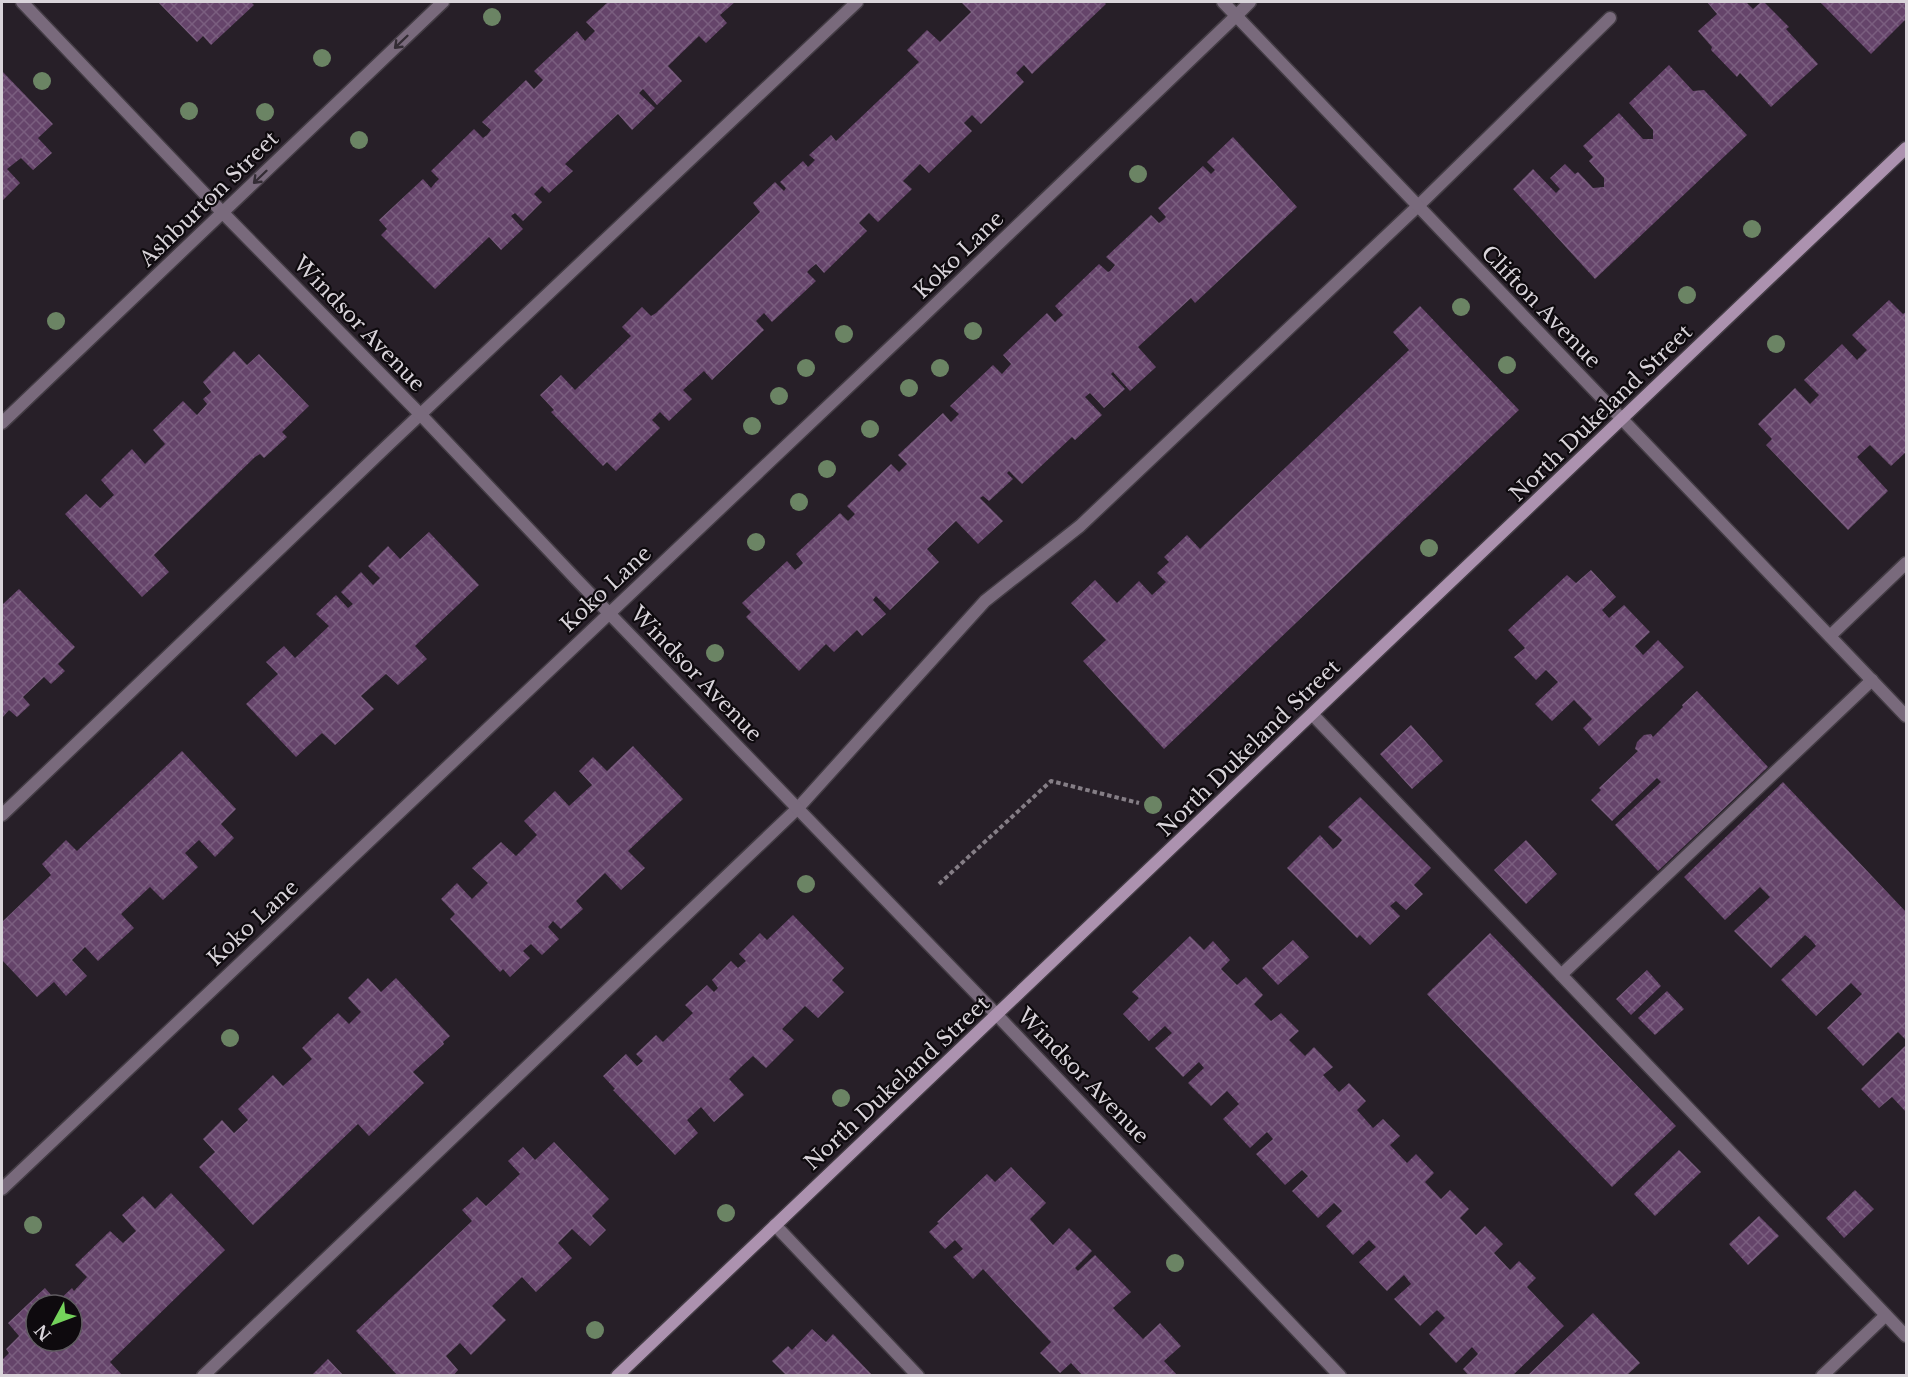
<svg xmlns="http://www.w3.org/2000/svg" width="1908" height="1377" font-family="'Libre Baskerville',serif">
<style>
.building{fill:url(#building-cross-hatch);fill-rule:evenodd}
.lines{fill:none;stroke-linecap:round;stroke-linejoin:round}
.lane-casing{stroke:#433c44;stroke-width:15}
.street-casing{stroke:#433c44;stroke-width:15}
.secondary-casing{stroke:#433c44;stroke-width:15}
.path{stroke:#857e86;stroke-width:4;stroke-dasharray:4.5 3;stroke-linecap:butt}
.lane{stroke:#796a7c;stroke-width:12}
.street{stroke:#796a7c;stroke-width:12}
.secondary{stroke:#ac92af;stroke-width:12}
.tree{fill:#6b8464}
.oneway{stroke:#332c34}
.labels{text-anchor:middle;stroke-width:4.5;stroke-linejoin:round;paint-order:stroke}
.street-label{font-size:21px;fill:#d9d4da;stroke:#0e0a0e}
</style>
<defs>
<pattern id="building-cross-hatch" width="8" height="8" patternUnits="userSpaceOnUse" patternTransform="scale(1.5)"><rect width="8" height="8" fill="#65446a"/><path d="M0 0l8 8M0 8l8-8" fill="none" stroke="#7a5e7f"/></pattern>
</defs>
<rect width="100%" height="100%" fill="#271f28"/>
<!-- building -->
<path class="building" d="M158,2H251L254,5L211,45L203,36L197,42Z
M608,2H735L720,15L727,23L706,43L699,36L668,66L682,81L657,105L643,89L639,93L655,108L632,130L618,114L565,164L573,171L549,193L542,186L534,194L542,202L523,221L515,213L511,216L523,229L501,250L489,237L435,289L381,235L387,229L379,220L423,179L431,188L435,183L439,179L431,171L474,129L483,138L487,135L491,130L482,122L526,80L534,89L543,80L534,71L577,31L585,41L595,31L586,22Z
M961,2H1104L1106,4L1032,74L1024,65L1016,73L1024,82L981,124L972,115L964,123L972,131L929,173L920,164L903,181L912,189L878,222L869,213L859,223L867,231L824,273L816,264L811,268L807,272L816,281L772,322L764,313L756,321L764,330L717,375L712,380L704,371L683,390L692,399L669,421L660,412L652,420L660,428L616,471L607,462L603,466L551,412L554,410L540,395L561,375L575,390L576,389L631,336L622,327L642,307L651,316L656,313L760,212L753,203L775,182L784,191L786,188L780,182L803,161L808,167L815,160L809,155L831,135L836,141L919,62L907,50L927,30L940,42L971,12Z
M1707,2H1746L1753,9L1761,2H1764L1789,27L1786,29L1818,64L1771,107L1740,73L1737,77L1711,50L1712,47L1698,31L1717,14Z
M1820,2H1906V19L1871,54Z
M1669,65L1693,91L1704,90L1747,135L1595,279L1513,189L1533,169L1556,193L1560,189L1550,178L1565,164L1575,174L1578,172L1593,188L1604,187V178L1589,161L1593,157L1583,146L1619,113L1643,139H1653V130L1629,103Z
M2,71L53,124L38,138L52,153L33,170L21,158L7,169L20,183L2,201Z
M1233,137L1297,207L1195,303L1191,298L1138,347L1156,367L1130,391L1113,372L1111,374L1125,389L1104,408L1090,393L1085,397L1102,415L1075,440L1072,437L1022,484L1009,471L1007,473L1013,479L989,501L983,496L980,498L1003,521L978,544L956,521L927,549L939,562L890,610L876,596L873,600L886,614L862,636L857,630L834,652L826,644L799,671L746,617L751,612L742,603L787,561L795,570L799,567L803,563L796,554L840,513L848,521L855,514L847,506L891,464L899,472L907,464L898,455L943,413L951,422L959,414L950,406L993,365L1002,374L1011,364L1003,355L1047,313L1055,322L1058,319L1063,315L1055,306L1099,264L1108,272L1110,271L1115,265L1106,257L1151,215L1159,223L1163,220L1166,217L1158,208L1203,166L1211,174L1215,170L1207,162Z
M1889,300L1903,314L1906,312V411L1905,413L1906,415V452L1891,466L1870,445L1857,457L1888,491L1848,530L1766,445L1772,439L1758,424L1795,388L1810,404L1819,395L1804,380L1842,344L1857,360L1867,350L1852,335Z
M1420,306L1519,410L1164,749L1083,661L1106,640L1071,603L1095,580L1117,603L1139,581L1152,595L1166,582L1157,573L1169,562L1164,557L1187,535L1200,549L1409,350L1393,332Z
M234,351L247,365L259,354L309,406L282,432L287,437L264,458L260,454L255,457L154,555L169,572L142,597L65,514L86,494L100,508L114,495L101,480L132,449L145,464L165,444L153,430L183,401L197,415L207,404L203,399L211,392L203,382Z
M429,532L479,585L415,646L427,659L398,685L386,674L361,696L374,709L335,745L322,733L296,757L246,704L278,674L266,662L284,646L295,658L329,626L316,614L336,595L348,608L353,604L341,592L361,572L373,585L380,578L368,566L388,546L400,559Z
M1591,570L1616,597L1602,610L1609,618L1624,605L1650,632L1635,646L1643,655L1658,640L1684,667L1599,746L1583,728L1592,719L1574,700L1552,721L1535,704L1558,682L1546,670L1536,680L1514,657L1525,648L1508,630L1567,575L1576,583Z
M19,589L75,647L58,664L65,671L51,684L44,677L23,697L30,705L17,717L9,710L2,718V602L3,604Z
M1697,691L1768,767L1658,871L1615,825L1661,782L1657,778L1612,821L1591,800L1601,790L1599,788L1638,751L1635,749L1637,742L1644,735L1651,734L1653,737L1683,707L1682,705Z
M1411,725L1443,761L1412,789L1380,754Z
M633,746L683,799L628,851L645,868L621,890L605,873L576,901L583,909L561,929L553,921L548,927L559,939L542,955L531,944L523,951L530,958L510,977L503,969L500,972L450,919L455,914L441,899L457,883L472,899L488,883L472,868L501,842L516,856L537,835L524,821L555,791L569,806L592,785L579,771L593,757L607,771Z
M182,751L236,809L221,824L234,838L215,857L199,840L185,853L198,867L180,884L163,900L150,887L121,914L134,928L98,961L85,947L72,960L87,976L66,996L54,982L37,997L2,960V922L51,875L42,864L66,840L77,851Z
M1783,782L1906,912V1040L1898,1032L1863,1066L1827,1028L1862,994L1851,983L1816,1016L1781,980L1816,946L1811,940L1805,935L1771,968L1734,931L1770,897L1760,887L1725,920L1684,877Z
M1360,797L1431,868L1414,885L1423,894L1406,910L1396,901L1390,906L1400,916L1370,945L1360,935L1357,938L1287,868L1320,835L1333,849L1337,846L1342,840L1328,827Z
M1526,840L1557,874L1526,904L1494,870Z
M793,915L844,968L832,980L844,992L818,1018L805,1006L782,1029L794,1040L766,1068L753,1056L741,1067L729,1079L744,1095L714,1122L701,1107L687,1120L698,1133L675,1155L613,1090L615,1089L603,1076L626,1054L637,1066L643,1061L636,1054L656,1035L663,1042L693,1013L685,1005L707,985L714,992L718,988L712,980L731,961L738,968L746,961L739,954L760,933L767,940Z
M1490,933L1676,1126L1612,1187L1427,994Z
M1190,936L1204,950L1213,941L1230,960L1221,969L1237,985L1246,977L1263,995L1254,1004L1271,1021L1281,1013L1299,1031L1289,1040L1305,1056L1314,1047L1333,1067L1323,1075L1339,1092L1349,1083L1366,1101L1357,1110L1373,1128L1383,1119L1400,1136L1390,1145L1407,1163L1416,1154L1434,1173L1425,1182L1441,1199L1450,1190L1469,1209L1460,1218L1476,1235L1485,1226L1503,1244L1494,1253L1510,1270L1519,1261L1536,1278L1527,1287L1564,1326L1512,1376H1469L1463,1369L1478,1354L1472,1347L1456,1363L1429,1334L1445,1318L1437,1310L1420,1326L1394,1299L1411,1284L1404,1275L1387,1291L1359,1262L1376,1247L1369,1240L1353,1255L1326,1226L1342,1211L1334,1203L1318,1218L1292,1191L1308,1176L1302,1170L1285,1185L1256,1154L1273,1139L1267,1132L1250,1148L1223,1119L1239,1104L1227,1091L1211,1106L1188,1083L1204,1068L1199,1062L1183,1077L1155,1048L1172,1033L1165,1026L1149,1041L1123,1014L1139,998L1132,992Z
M1293,940L1309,957L1278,985L1262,968Z
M1647,970L1661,986L1631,1015L1616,999Z
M368,978L381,992L396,978L450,1036L443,1042L444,1044L413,1072L424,1083L369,1136L358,1124L253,1225L199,1167L215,1152L203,1139L222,1120L234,1133L248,1120L238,1109L273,1075L283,1086L312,1059L302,1048L319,1031L338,1013L349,1024L361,1012L348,998Z
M1667,991L1684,1009L1655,1035L1638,1018Z
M1906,1045V1112L1892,1097L1879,1108L1861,1089Z
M554,1142L609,1199L592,1216L606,1230L590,1246L572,1229L558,1243L572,1258L536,1292L522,1277L492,1306L506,1320L471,1355L460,1343L446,1356L458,1370L453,1376H429L428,1374L426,1376H398L356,1331L472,1221L462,1210L477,1197L486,1206L520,1174L508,1161L523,1147L535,1160Z
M1679,1150L1701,1172L1655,1216L1634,1194Z
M1011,1167L1046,1203L1030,1219L1053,1245L1069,1228L1092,1251L1075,1268L1078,1271L1095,1255L1131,1292L1113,1308L1143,1339L1160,1323L1181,1346L1164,1361L1178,1376H1083L1071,1363L1060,1373L1040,1353L1051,1342L1049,1340L983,1269L973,1279L953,1257L963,1249L955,1240L945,1249L929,1232L939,1223L937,1222L987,1174L995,1182Z
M1855,1190L1874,1209L1844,1238L1826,1218Z
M171,1193L225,1250L110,1362L123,1376H2V1360L9,1353L6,1349L19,1336L8,1323L45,1288L57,1302L72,1288L74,1291L87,1277L75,1265L110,1231L123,1243L136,1231L122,1215L143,1196L155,1209ZM36,1305H72V1341H36Z
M1759,1216L1779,1236L1748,1265L1729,1244Z
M1593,1313L1640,1363L1626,1376H1527Z
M812,1329L826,1342L833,1334L873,1376H787L772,1361L788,1346L792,1350Z
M328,1359L344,1376H311Z"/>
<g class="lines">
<defs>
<path id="lane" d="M1236,16L1250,2
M1830,636L1906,563
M1313,715L1906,1336
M2,815L388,445L857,2
M1561,975L1872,680
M775,1225L918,1376
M203,1376L798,808L985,601L1080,526L1418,206L1610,18
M1822,1376L1886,1315"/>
<path id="street" d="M22,2L223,213L420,414L576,579L997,1015L1340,1376
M1223,2L1906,716
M2,423L443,2
M2,1189L919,320L1236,16"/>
<path id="secondary" d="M617,1376L1906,148"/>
</defs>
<!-- lane casing -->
<use href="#lane" class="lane-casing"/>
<!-- street casing -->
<use href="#street" class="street-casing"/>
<!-- secondary casing -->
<use href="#secondary" class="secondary-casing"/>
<!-- path -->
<path class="path" d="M939,884L1051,781L1139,803"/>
<!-- lane -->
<use href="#lane" class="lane"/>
<!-- street -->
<use href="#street" class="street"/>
<!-- secondary -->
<use href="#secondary" class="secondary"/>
</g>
<!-- trees -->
<g class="tree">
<circle cx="492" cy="17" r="9"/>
<circle cx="322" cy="58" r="9"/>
<circle cx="42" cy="81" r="9"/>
<circle cx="189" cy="111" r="9"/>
<circle cx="265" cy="112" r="9"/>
<circle cx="359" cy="140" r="9"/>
<circle cx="1138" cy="174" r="9"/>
<circle cx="1752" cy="229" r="9"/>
<circle cx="1687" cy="295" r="9"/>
<circle cx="1461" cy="307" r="9"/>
<circle cx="56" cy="321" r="9"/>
<circle cx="973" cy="331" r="9"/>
<circle cx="844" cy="334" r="9"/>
<circle cx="1776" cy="344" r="9"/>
<circle cx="1507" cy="365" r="9"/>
<circle cx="806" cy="368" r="9"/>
<circle cx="940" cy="368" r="9"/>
<circle cx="909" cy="388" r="9"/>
<circle cx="779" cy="396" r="9"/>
<circle cx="752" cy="426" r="9"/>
<circle cx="870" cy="429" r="9"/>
<circle cx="827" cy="469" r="9"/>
<circle cx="799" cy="502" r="9"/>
<circle cx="756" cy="542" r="9"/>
<circle cx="1429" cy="548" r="9"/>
<circle cx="715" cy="653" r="9"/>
<circle cx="1153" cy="805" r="9"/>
<circle cx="806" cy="884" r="9"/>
<circle cx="230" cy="1038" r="9"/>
<circle cx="841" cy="1098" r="9"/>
<circle cx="726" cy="1213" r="9"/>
<circle cx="33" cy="1225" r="9"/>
<circle cx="1175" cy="1263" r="9"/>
<circle cx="595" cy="1330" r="9"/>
</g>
<!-- one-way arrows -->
<defs><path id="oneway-shaft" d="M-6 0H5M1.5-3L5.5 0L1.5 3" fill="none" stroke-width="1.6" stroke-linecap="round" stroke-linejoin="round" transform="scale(1.5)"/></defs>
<g class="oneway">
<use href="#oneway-shaft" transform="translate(401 42) rotate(136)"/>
<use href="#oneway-shaft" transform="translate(260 177) rotate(136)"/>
</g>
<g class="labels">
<!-- street labels -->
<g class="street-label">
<text transform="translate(209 199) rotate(-44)" y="7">Ashburton Street</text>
<text transform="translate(959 255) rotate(-44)" y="7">Koko Lane</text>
<text transform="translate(1541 307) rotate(46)" y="7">Clifton Avenue</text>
<text transform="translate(359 324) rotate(46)" y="7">Windsor Avenue</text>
<text transform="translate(1601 413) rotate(-44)" y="7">North Dukeland Street</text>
<text transform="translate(606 589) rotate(-43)" y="7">Koko Lane</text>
<text transform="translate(696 674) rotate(46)" y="7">Windsor Avenue</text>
<text transform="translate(1249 748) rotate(-44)" y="7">North Dukeland Street</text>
<text transform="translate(253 923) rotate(-43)" y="7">Koko Lane</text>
<text transform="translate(1083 1076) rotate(46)" y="7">Windsor Avenue</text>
<text transform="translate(897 1083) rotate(-43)" y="7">North Dukeland Street</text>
</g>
</g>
<!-- border -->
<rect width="1908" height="1377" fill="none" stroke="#d9d4da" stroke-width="6"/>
<!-- north arrow -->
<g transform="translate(54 1323) rotate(229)"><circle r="28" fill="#0e0a0e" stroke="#5f5b60" stroke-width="1.5"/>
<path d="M0-4.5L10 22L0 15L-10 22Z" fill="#74d25b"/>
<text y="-9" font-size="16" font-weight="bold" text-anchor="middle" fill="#d9d4da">N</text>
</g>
</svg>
